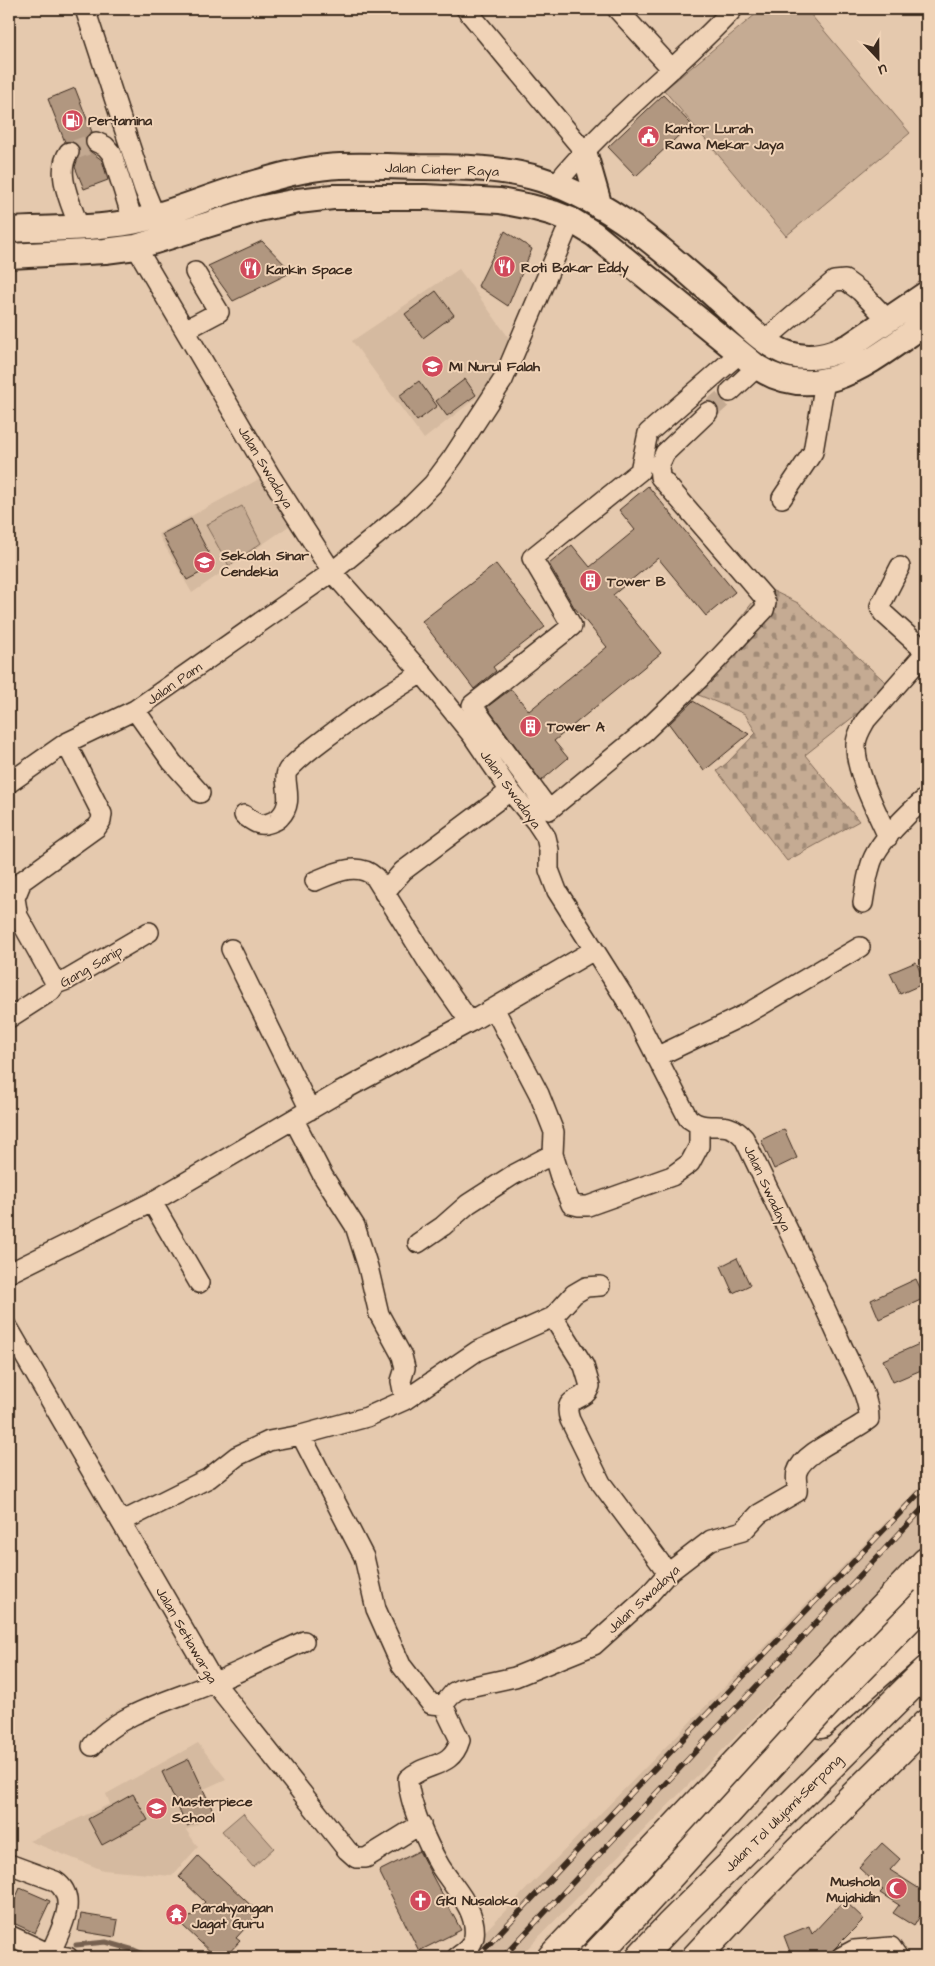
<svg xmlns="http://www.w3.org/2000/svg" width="935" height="1966" font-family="'Architects Daughter',sans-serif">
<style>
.built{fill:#d5baa0}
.cemetery{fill:url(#cemetery-stones);stroke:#806a58}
.green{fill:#c5ab93;stroke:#806a58}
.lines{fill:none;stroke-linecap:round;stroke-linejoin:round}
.stream{stroke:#766150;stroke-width:5}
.building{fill:#b19780;stroke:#3b2a1e}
.minor-tunnel{stroke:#c3a991;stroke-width:19;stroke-dasharray:19 9;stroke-linecap:butt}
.minor-casing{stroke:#3b2a1e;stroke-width:22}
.major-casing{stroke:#3b2a1e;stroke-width:28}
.highway-casing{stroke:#3b2a1e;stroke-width:31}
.minor{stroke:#f0d3b7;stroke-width:19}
.major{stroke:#f0d3b7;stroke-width:24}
.highway{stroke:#f0d3b7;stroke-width:28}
.rail-casing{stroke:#3b2a1e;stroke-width:5.5}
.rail{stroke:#f0d3b7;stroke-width:4;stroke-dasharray:11;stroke-linecap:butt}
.highway-bridge-casing{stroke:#3b2a1e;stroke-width:31;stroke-linecap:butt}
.highway-bridge{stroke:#f0d3b7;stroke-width:28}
.labels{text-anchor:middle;stroke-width:4;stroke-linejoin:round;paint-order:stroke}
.poi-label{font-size:14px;font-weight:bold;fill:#3b2a1e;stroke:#f0d3b7;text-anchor:start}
.street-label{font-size:14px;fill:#3b2a1e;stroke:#f0d3b7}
</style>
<defs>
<pattern id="cemetery-stones" width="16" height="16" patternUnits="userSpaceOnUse" patternTransform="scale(1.25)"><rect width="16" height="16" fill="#c5ab93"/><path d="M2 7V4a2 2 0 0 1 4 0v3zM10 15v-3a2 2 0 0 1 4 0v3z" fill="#a18b77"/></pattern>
</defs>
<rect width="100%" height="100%" fill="#e5c9ae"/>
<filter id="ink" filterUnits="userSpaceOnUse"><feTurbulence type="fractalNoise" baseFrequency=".02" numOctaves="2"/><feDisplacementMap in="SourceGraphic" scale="10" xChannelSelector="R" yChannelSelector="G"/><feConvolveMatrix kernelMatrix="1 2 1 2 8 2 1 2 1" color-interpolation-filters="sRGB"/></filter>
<g filter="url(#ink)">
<!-- built -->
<path class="built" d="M459,269L509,338L485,391L424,439L352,341Z
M261,478L289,526L192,593L158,534Z
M926,1481V1543L519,1957H460Z
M198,1743L226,1779L204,1789L216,1815L186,1830L198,1847L172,1876L103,1870L29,1841L110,1804L106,1794Z"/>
<!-- cemetery -->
<path class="cemetery" d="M765,587L798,603L891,687L805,755L859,821L787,861L717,771L727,763L756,733L745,714L684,689Z"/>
<!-- green -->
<path class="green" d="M762,9H806L910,133L786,236L664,90Z
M242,506L261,543L229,566L206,525Z
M243,1813L274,1848L253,1867L222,1831Z"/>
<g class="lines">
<!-- stream -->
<path class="stream" d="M76,1945L106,1942L134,1950L150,1957"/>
</g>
<!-- building -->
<path class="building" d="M75,88L92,132L86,137L85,144L87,149L102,160L108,180L84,189L75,167L80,152L79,146L74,142H65L48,99Z
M663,95L691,124L636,176L608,147Z
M505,231L532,249L508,306L478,286Z
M262,241L292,272L233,301L208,266Z
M436,291L454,315L423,338L405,314Z
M465,379L476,395L447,416L436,401Z
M419,381L437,406L417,421L399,396Z
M648,486L735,592L706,616L658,558L613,595L661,653L554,741L568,758L541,781L487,707L511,689L529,711L607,647L574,607L549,564L572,545L590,567L635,530L619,510Z
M191,519L215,565L187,580L162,534Z
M496,564L545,627L493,667L496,671L474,689L422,621Z
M693,701L749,734L704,771L669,724Z
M916,962L925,983L900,994L890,973Z
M784,1129L797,1158L774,1169L761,1140Z
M737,1258L750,1285L733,1293L721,1266Z
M916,1279L925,1298L879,1319L871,1300Z
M926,1341V1368L893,1382L883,1360Z
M189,1759L214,1813L187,1826L162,1772Z
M133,1794L148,1820L102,1845L88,1819Z
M882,1843L900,1859L890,1870L926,1893V1906L914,1926L893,1913L899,1905L880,1893L883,1890L859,1868Z
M419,1851L461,1930L419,1951L379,1871Z
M198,1856L259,1913L236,1938L240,1941L225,1957H216L182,1925L205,1902L179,1877Z
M20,1888L50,1901L35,1933L9,1921V1913Z
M844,1900L864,1919L832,1951L827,1957H792L784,1936L809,1926L812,1934Z
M81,1914L118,1920L115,1937L78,1931Z"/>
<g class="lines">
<!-- minor-tunnel -->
<path class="minor-tunnel" d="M69,152L96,142
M708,412L730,392"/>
<defs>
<path id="minor" d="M85,9L144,189L155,216
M466,9L584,151
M617,9L672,69
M96,142L105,146L112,154L133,221
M69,152C54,173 72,205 79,227
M556,184C608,119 677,70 733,9
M136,247L271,477L332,572L422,673L472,735L510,791L536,822L546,837L549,850V870L557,891L633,1011L688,1118C691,1120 695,1123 698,1124C715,1130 728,1119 744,1138C777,1208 812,1277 843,1348C853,1370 869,1395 869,1419C851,1434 803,1451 797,1472C795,1478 798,1485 797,1492L759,1514L743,1531L711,1540L668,1573L646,1598L594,1645L515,1677L460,1689L454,1692L443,1705L460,1740C451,1770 427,1761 408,1779C409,1804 427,1844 440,1866C453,1887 478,1910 474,1937C472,1947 464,1952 457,1957
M185,330L219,312L195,272
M765,340L834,281L845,280L860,291L888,320
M730,392L757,367
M708,412L665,453L659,466L660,477L763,596L766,603L764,610L700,678L644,732L549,810L472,705L572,626L532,558L640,471L648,433L740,353
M782,498L813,452L825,381
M900,567L880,606L883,613L926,652
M135,710L172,762L200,793
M9,783L66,743L135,710L332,572L406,511L433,484L453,457L503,380L571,220
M244,815C255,823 260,828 274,821C275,821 280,818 280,817C296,801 281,780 288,770C298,759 311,749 323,740C356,715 386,694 422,673
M888,837C877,812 855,772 856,745C856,736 862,727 866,720L926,652
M315,881C334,873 357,861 375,877L429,964L470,1022
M384,893L403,871L510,791
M863,903C865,890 867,876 871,864C877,843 909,812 926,798
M231,949L310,1110
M56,984L18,916L15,898L22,881L97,827L101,821L102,814L66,743
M494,1008L539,1094L554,1132L553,1154L561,1180L571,1204L579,1206H588L672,1176L690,1163L699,1146V1125
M9,1018L51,991L56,984L67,980L149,932
M656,1057L746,1014L860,947
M294,1120L323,1176L355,1226L368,1267L379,1314L402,1356L405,1368L401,1381L405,1400
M152,1202L199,1283
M418,1243L443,1226L468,1204L513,1175L553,1154
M9,1273L152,1202L340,1092L470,1022L594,950
M553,1317L584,1366L590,1386C585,1404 561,1394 570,1420L601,1483L668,1573
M9,1329L214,1682L347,1850L356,1858H366L421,1824
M301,1435L364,1557L376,1609L401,1665L431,1704L443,1705
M121,1522L209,1478L237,1456L269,1441L301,1435L367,1417L405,1400L477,1351L553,1317L574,1294L586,1287L600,1286
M92,1746C117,1713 176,1699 213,1683C244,1670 274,1655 304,1641
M9,1864L55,1881C82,1899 57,1935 49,1957
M9,1935L50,1954L68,1957
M841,1957L854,1950L891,1947L898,1957"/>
<path id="major" d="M584,151L600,207
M9,230C50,228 92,229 132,222C175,213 216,193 259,182C285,174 313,167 340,166C365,165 392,166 418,167C459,167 500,167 540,179C608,200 665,251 717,298C738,316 763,346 789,354C811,361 831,355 851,345L926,294
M9,256L105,251L136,247L258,209L298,201L333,197H425L500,201L531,207L553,213L571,220L594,234L757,367C821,408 874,358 926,323"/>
<path id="highway" d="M821,1724L926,1632
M552,1957L926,1562
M640,1957L669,1926L926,1671
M696,1957L757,1892L926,1724"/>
</defs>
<!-- minor casing -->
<use href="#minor" class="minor-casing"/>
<!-- major casing -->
<use href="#major" class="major-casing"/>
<!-- highway casing -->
<use href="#highway" class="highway-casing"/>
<!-- minor -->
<use href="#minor" class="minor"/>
<!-- major -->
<use href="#major" class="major"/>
<!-- highway -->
<use href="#highway" class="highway"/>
<defs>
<path id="rail" d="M477,1957L636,1788L926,1486
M503,1957L926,1505"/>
</defs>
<!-- rail casing -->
<use href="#rail" class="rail-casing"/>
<!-- rail -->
<use href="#rail" class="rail"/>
<defs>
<path id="highway-bridge" d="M594,1957L634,1915L837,1692L926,1601"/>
</defs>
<!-- highway-bridge casing -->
<use href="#highway-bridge" class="highway-bridge-casing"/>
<!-- highway-bridge -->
<use href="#highway-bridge" class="highway-bridge"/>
</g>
</g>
<!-- icons -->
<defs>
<symbol id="fuel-disc" viewBox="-11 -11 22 22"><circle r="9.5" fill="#d1495b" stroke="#f0d3b7"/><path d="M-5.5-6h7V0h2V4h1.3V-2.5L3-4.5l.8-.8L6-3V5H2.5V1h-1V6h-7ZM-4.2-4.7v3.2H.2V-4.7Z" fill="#fff"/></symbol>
<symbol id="civic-disc" viewBox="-11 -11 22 22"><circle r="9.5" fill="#d1495b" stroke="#f0d3b7"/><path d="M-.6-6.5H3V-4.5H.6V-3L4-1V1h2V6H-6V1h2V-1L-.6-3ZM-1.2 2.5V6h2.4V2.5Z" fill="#fff"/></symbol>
<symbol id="restaurant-disc" viewBox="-11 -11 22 22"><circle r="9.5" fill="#d1495b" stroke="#f0d3b7"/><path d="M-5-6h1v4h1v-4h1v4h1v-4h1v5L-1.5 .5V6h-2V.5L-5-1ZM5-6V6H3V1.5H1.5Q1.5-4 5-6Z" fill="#fff"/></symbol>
<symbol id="school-disc" viewBox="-11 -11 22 22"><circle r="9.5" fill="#d1495b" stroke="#f0d3b7"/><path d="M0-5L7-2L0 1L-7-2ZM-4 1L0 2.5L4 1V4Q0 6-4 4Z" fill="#fff"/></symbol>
<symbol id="building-disc" viewBox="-11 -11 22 22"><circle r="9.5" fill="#d1495b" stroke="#f0d3b7"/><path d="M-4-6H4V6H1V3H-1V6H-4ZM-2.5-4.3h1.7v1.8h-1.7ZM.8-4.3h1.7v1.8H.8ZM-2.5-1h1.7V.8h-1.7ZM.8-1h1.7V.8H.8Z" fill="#fff"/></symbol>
<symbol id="mosque-disc" viewBox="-11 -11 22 22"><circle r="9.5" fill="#d1495b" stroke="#f0d3b7"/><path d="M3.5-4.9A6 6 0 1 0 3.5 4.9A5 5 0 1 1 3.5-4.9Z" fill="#fff"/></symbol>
<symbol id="church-disc" viewBox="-11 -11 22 22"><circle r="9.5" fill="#d1495b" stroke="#f0d3b7"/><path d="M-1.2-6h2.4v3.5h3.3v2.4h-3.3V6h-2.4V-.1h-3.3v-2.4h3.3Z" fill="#fff"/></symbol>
<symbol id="temple-disc" viewBox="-11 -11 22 22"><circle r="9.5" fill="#d1495b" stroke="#f0d3b7"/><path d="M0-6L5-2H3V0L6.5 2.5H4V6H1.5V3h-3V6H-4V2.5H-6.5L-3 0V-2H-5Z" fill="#fff"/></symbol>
</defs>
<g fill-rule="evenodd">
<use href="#fuel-disc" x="60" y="108" width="25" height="25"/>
<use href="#civic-disc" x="636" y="124" width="25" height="25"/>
<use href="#restaurant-disc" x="492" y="254" width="25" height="25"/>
<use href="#restaurant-disc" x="238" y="256" width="25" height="25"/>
<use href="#school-disc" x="420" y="354" width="25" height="25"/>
<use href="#school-disc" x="192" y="550" width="25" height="25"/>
<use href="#building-disc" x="578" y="568" width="25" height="25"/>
<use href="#building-disc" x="518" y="714" width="25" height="25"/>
<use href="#school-disc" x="144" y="1796" width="25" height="25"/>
<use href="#mosque-disc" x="884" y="1876" width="25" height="25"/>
<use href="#church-disc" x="408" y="1888" width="25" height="25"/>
<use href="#temple-disc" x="164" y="1902" width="25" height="25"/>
</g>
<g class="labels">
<!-- poi labels -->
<g class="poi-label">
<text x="88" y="125">Pertamina</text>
<text x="665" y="133">Kantor Lurah<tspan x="665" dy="16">Rawa Mekar Jaya</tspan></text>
<text x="521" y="272">Roti Bakar Eddy</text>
<text x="266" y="274">Kankin Space</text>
<text x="449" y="371">MI Nurul Falah</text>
<text x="221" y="560">Sekolah Sinar<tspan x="221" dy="16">Cendekia</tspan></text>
<text x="607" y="586">Tower B</text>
<text x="547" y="731">Tower A</text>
<text x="172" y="1806">Masterpiece<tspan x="172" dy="16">School</tspan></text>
<text x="880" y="1886" text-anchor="end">Mushola<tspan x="880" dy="16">Mujahidin</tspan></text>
<text x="436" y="1905">GKI Nusaloka</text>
<text x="192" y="1912">Parahyangan<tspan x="192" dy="16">Jagat Guru</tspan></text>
</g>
<!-- street labels -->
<g class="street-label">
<text transform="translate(442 169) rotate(2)" y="5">Jalan Ciater Raya</text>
<text transform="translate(266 467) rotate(59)" y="5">Jalan Swadaya</text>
<text transform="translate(174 683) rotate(-35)" y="5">Jalan Pam</text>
<text transform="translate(511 789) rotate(54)" y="5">Jalan Swadaya</text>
<text transform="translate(91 966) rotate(-30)" y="5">Gang Sanip</text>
<text transform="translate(768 1188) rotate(65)" y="5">Jalan Swadaya</text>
<text transform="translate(643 1599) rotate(-43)" y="5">Jalan Swadaya</text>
<text transform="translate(187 1635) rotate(60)" y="5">Jalan Setiawarga</text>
<text transform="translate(783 1813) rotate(-45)" y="5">Jalan Tol Ulujami–Serpong</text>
</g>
</g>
<!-- margin -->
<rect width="935" height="1966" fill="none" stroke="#f0d3b7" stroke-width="30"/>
<rect x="15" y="15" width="905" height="1936" fill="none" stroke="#3b2a1e" stroke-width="2" filter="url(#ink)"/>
<!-- north arrow -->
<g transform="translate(878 58) rotate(158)" stroke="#f0d3b7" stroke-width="4" paint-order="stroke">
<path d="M0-4L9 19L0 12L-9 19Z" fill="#3b2a1e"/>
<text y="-8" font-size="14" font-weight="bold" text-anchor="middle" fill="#3b2a1e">U</text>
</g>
</svg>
